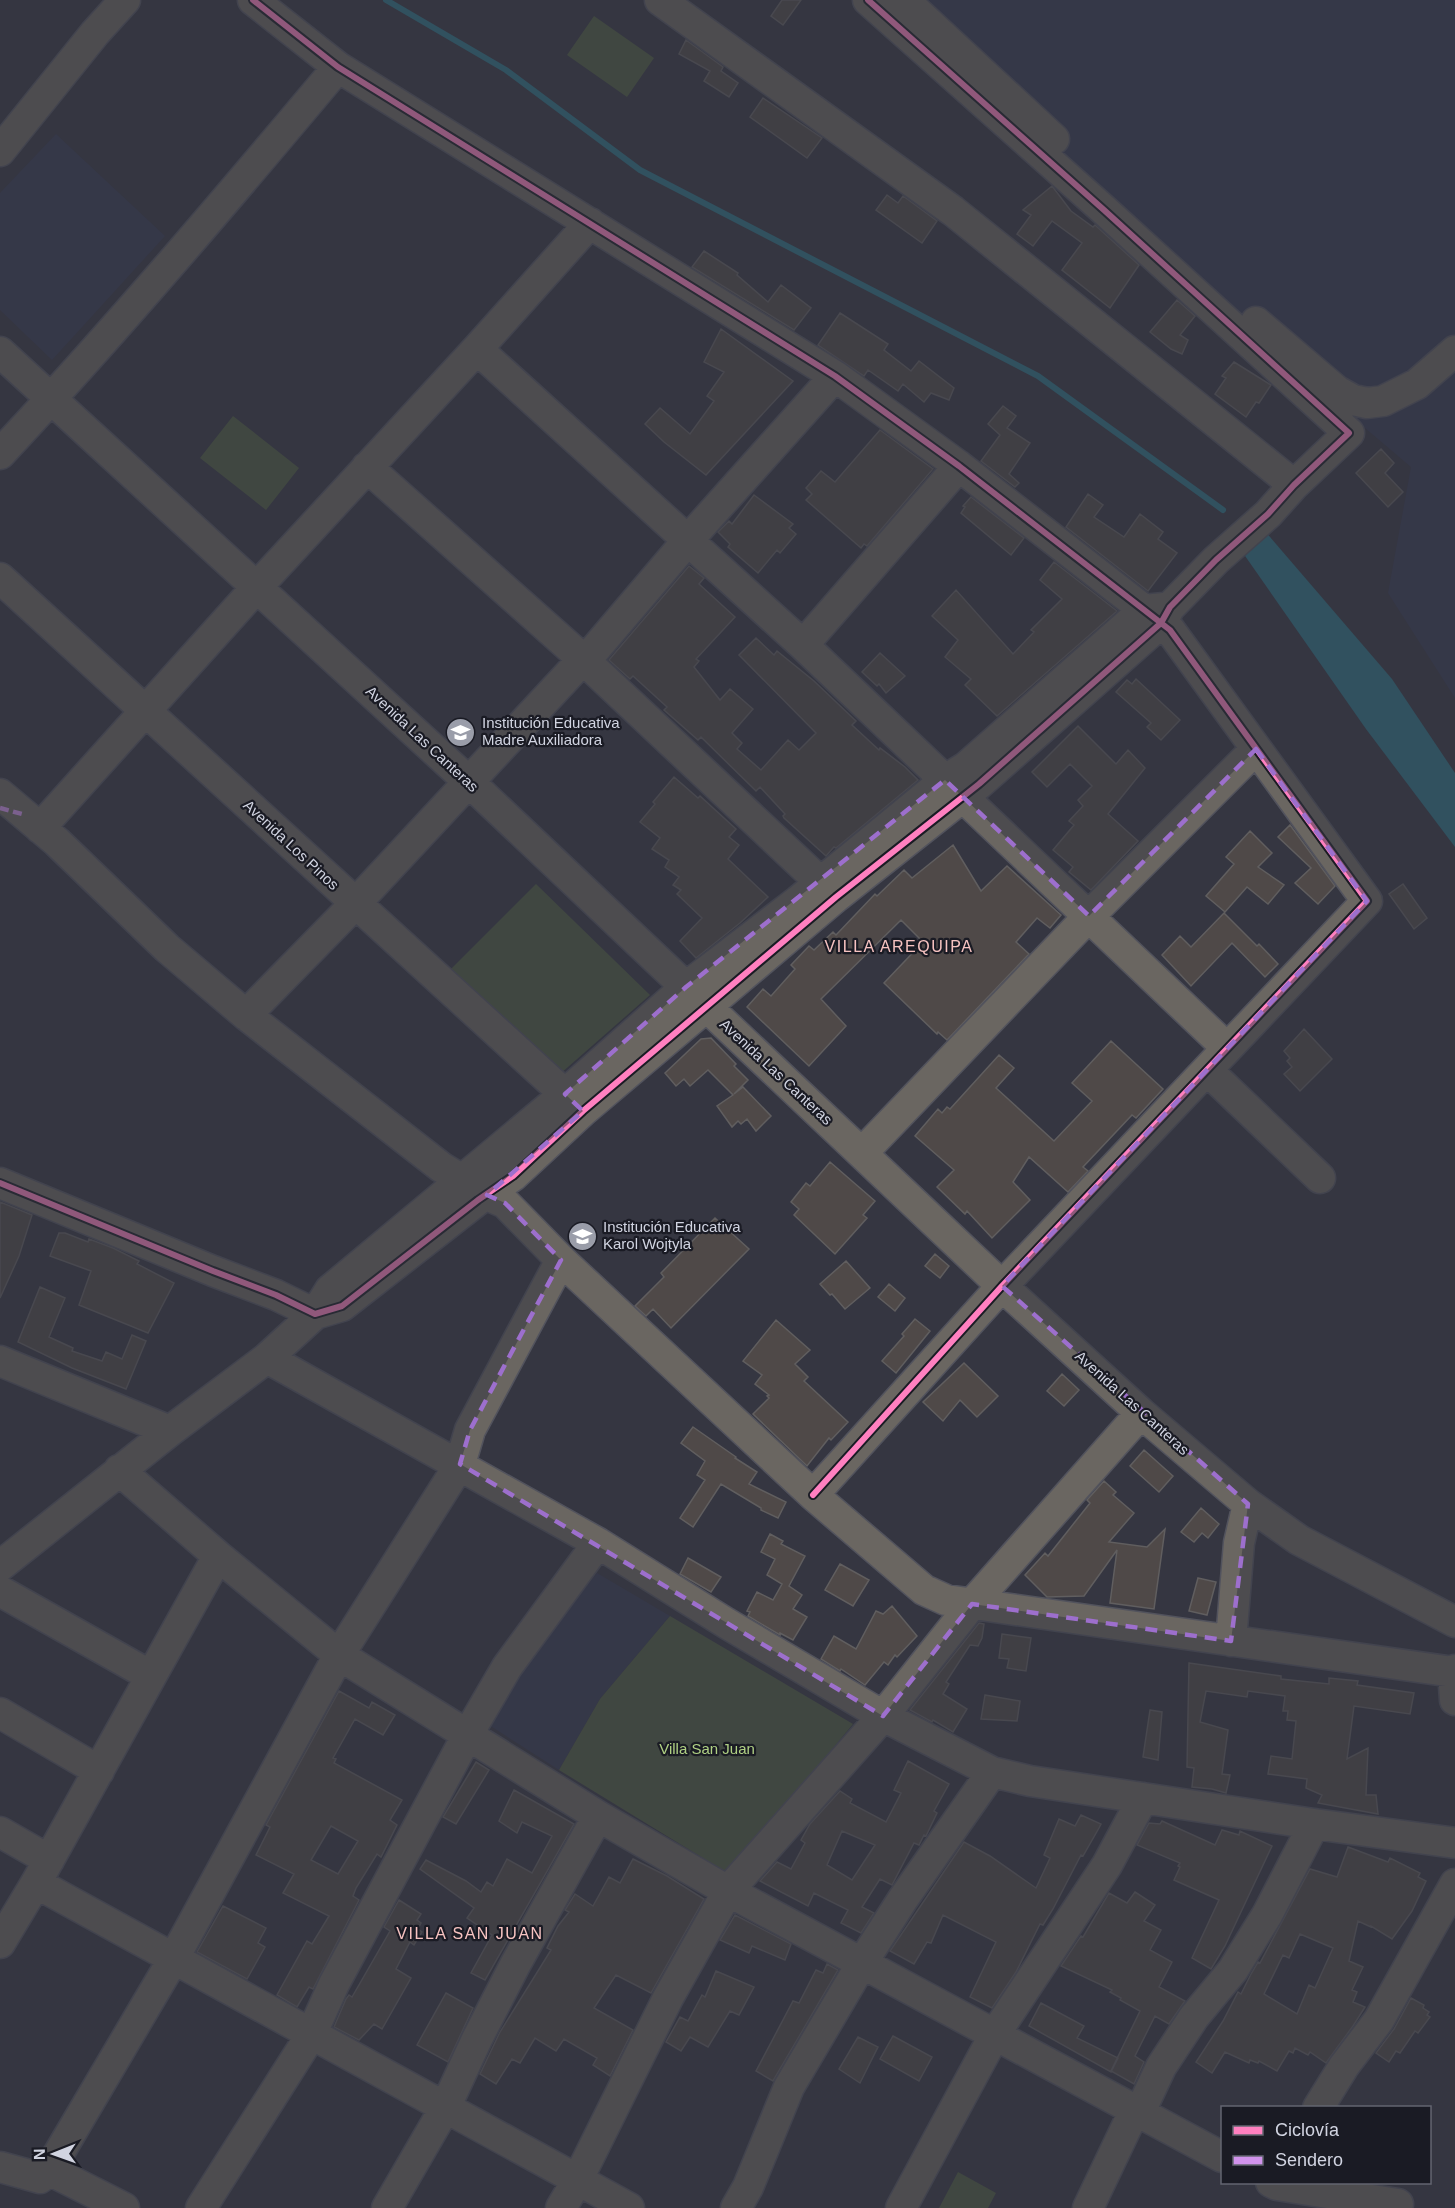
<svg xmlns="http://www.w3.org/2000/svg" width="1455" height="2208" font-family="Helvetica,sans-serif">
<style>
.built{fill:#363a51}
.green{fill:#4f5c40}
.water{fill:#2d7183}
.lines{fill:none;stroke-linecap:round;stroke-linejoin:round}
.stream{stroke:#2d7183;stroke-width:6}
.building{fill:#4f4948;stroke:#605e5f;stroke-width:1.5;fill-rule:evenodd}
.minor-casing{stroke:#52535d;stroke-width:33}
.minor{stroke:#6a6661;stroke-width:30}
.quiet{stroke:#d193ec;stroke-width:4.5;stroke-dasharray:9 4.5;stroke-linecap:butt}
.cycleway-casing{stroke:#1a1b24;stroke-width:10}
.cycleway{stroke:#ff80c0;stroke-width:6}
.marked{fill:none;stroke:#9d6fcd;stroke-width:4.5;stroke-dasharray:12 8;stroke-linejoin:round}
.labels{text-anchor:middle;stroke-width:4.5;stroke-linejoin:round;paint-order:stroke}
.poi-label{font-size:15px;fill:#d1d4e1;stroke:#1a1b24;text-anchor:start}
.street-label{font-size:15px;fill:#d1d4e1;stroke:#1a1b24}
.park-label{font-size:15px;fill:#b0d184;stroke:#1a1b24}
.neighbourhood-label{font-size:16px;letter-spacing:1.5px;fill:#f7c3c1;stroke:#1a1b24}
</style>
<rect width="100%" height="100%" fill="#353641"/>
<!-- built -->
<path class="built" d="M886,0H1455V698L1388,593L1411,467L1272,349Z
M56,134L165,236L52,360L0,310V193Z
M597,1573L670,1616L600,1699L559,1770L486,1723L532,1651Z"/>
<!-- green -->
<path class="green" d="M594,16L654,58L627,97L567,55Z
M233,416L299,468L266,510L200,458Z
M536,884L650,995L560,1074L451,969Z
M670,1616L853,1724L729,1874L559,1770L600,1699Z
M958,2172L996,2193L988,2208H939Z"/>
<!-- water -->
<path class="water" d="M1258,523L1392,679L1455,773V847L1366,729L1236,543Z"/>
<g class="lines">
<!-- stream -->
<path class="stream" d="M386,0L506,70L640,170L1038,376L1223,510"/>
</g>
<!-- building -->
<path class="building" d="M782,0H801L783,25L771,16Z
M686,40L723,67L721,71L738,83L729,97L704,81L710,71L679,54Z
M763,98L822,138L807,158L750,117Z
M1052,186L1071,211L1093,227L1095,225L1139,265L1110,308L1062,270L1082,243L1052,221L1033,246L1017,234L1031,215L1023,210Z
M887,195L898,203L903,196L937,221L922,243L876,210Z
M704,251L738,273L737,275L768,302L781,285L811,308L794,330L692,267Z
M1177,300L1195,316L1180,335L1188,340L1182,354L1171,349L1150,332Z
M840,313L888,344L884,350L911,371L919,361L954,388L949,400L931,393L924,402L903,384L898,391L868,370L864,376L818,345Z
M721,329L793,381L706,475L664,442L645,424L660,408L690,434L714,401L707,396L724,372L704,362Z
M1234,362L1271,385L1259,403L1256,402L1246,417L1215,394L1226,378L1222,376Z
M1003,406L1016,416L1007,428L1030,443L1009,474L1019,483L1015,487L981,461L1000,435L988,424Z
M880,430L933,469L867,546L864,544L861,548L806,500L812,494L806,488L821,471L835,482Z
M1381,449L1394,463L1385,473L1403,492L1388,507L1356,473Z
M1088,494L1103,505L1094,517L1124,537L1140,514L1163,532L1158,539L1177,553L1148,591L1066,527Z
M754,495L793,524L789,528L796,534L780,553L777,550L758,573L728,547L730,544L718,532L729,521L732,524Z
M971,497L1024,538L1011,555L961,513L965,507L963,506Z
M1054,562L1117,611L997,716L965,685L971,679L945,657L958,640L932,616L956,590L1013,654L1034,632L1031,630L1062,599L1040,580Z
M689,566L704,578L699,584L735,617L696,659L699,661L694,667L720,700L730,689L753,709L732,733L742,743L737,749L761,770L788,740L799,750L816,733L739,655L756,638L774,655L777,651L814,681L856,721L852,725L879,750L880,748L905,767L918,780L836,848L834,847L826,856L784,818L783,816L785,814L760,787L756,791L701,737L698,740L664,710L667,707L633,676L630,679L609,660Z
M880,653L905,676L886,693L879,684L877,686L862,672Z
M1136,679L1180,720L1161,740L1147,727L1151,723L1116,692L1127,680L1132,684Z
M1078,726L1116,764L1128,750L1145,768L1108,814L1138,841L1091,890L1069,872L1073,867L1053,850L1074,825L1069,821L1083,806L1078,800L1092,786L1070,764L1047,787L1032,772Z
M674,777L698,798L700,796L736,829L729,837L739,845L728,859L768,897L740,923L696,958L680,941L702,918L677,894L681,890L673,885L679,877L665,867L669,860L652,849L660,838L640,822L655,804L653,802Z
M1290,825L1335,886L1318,904L1295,883L1311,868L1278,837Z
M1250,831L1272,853L1258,867L1284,885L1268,904L1247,887L1225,912L1206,896L1234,864L1226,857Z
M953,845L981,891L1007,866L1061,915L1050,928L1037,918L1016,942L1029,954L947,1040L938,1032L937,1034L884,983L923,942L901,920L821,999L846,1026L809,1066L747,1007L763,989L771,996L795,969L791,965L809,946L814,950L833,932L836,935L875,894L877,896L904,870L912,878Z
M1403,884L1427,918L1414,929L1389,894Z
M1224,913L1257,946L1259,944L1278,964L1265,977L1232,943L1191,986L1162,955L1180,936L1191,947Z
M1304,1029L1332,1059L1300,1091L1284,1074L1292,1067L1287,1061L1290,1058L1284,1051Z
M711,1038L736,1064L734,1066L748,1080L734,1094L743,1087L771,1116L756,1131L747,1119L741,1124L738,1121L732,1127L717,1106L733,1095L708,1070L690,1086L684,1079L676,1086L665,1073L701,1039Z
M1111,1041L1163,1089L1136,1118L1132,1115L1083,1167L1088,1171L1068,1192L1029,1157L1013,1182L1030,1200L992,1238L967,1211L965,1214L937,1187L954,1170L915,1136L938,1109L942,1113L947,1107L950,1109L999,1055L1014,1068L996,1088L1054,1141L1092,1101L1072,1083Z
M830,1162L875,1201L863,1215L867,1218L835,1254L794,1215L799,1209L791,1202L806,1183L810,1186Z
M0,1202L32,1215L19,1256L0,1298Z
M715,1218L749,1249L671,1328L653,1309L646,1316L635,1306L664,1277L661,1273Z
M59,1233H65L88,1242L89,1239L113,1248L139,1261L137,1264L174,1283L148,1333L79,1305L91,1271L50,1256Z
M935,1254L949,1266L940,1278L925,1266Z
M846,1261L870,1288L845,1309L832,1294L830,1295L820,1284Z
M889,1284L905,1298L895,1311L878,1297Z
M40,1287L65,1298L49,1337L73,1348L72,1351L102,1361L106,1352L122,1359L132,1335L146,1341L126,1389L72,1368L18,1342Z
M915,1319L930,1331L896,1373L882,1361L904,1336L902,1334Z
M776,1320L810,1350L795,1364L808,1377L804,1381L848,1422L831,1440L829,1438L807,1466L753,1414L769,1398L767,1396L769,1395L755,1384L762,1375L743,1361Z
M964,1363L998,1396L977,1417L960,1400L943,1421L923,1402Z
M1062,1374L1079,1390L1064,1406L1047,1391Z
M693,1427L736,1457L735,1458L757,1472L749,1484L786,1502L778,1518L761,1510V1508L721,1484L693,1527L680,1518L705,1480L697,1475L705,1461L681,1443Z
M1144,1450L1173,1476L1159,1492L1130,1466Z
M1104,1481L1116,1492L1113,1495L1134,1513L1109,1542L1147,1547L1165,1529L1154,1609L1110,1603L1117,1550L1084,1596L1047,1597L1025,1575L1045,1553L1048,1556L1090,1503L1087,1500Z
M1201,1508L1219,1524L1208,1538L1202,1533L1194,1542L1181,1532Z
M770,1534L783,1541L781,1544L805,1556L789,1586L802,1595L793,1609L807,1617L793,1640L780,1633V1635L748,1616L750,1612L747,1611L757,1592L773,1600L782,1584L767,1575L775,1559L761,1552Z
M688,1558L721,1577L711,1592L680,1574Z
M840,1564L869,1580L853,1606L825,1590Z
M1198,1578L1216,1582L1207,1615L1189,1611Z
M892,1606L917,1636L897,1657L895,1655L888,1665L884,1662L865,1685L841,1669L840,1671L821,1659L834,1636L856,1649L876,1611L883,1614Z
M979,1623L984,1624L982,1638L978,1646L970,1645L946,1682L949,1684L943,1694L967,1709L953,1732L933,1720L932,1722L910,1710Z
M1002,1634L1031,1638L1026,1671L1007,1668L1009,1659L999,1658Z
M1189,1663L1281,1676V1679L1329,1684V1678L1358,1681L1357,1685L1414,1693L1410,1714L1354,1706L1347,1759L1368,1748L1366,1795H1376L1378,1814L1318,1803L1322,1795L1306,1788L1307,1779L1268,1774L1271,1756L1292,1759L1296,1721L1287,1720L1288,1711H1283L1285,1696L1248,1691L1247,1697L1206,1691L1200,1722L1228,1730L1222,1774L1230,1775L1226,1793L1212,1789L1192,1787L1194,1768L1187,1767Z
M339,1691L369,1708L372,1702L395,1715L383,1735L355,1719L333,1758L336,1759L334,1763L402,1800L390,1820L397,1825L381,1857L377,1854L356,1888L353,1896L359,1900L313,1989L309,1987L297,2007L277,1995L307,1941L312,1944L329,1916L283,1893L294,1874L256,1855L270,1827L266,1825ZM331,1826L358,1841L338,1874L311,1860Z
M985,1695L1020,1701L1017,1721L981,1719Z
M1150,1710L1162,1712L1158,1760L1143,1757Z
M908,1761L949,1784L934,1811L937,1813L926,1836L924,1835L919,1845L914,1843L892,1885L880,1879L862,1907L874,1913L861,1933L841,1923L848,1910L814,1893L808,1906L760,1881L777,1862L791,1869L805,1843L801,1840L810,1824L840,1791L852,1799L850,1803L886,1822L901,1793L894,1790ZM842,1831L875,1845L852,1880L827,1865Z
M476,1762L489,1770L456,1824L443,1817Z
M514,1790L574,1824L485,1980L471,1973L492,1935L467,1918L474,1908L420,1869L426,1860L466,1881L481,1892L487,1882L493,1886L507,1859L532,1873L552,1836L522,1822L517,1833L499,1821Z
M1081,1815L1101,1824L1099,1828L1083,1856L1081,1855L1053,1909L1043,1925L1040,1924L1016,1972L992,2008L970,1997L996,1942L943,1915L931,1943L927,1942L914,1964L890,1951L964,1842L990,1856L1036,1888L1050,1858L1044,1855L1059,1819L1075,1826Z
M1162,1821L1215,1845L1222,1830L1239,1835L1240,1831L1272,1846L1225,1946L1211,1969L1192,1958L1219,1900L1174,1880L1180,1867L1178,1866L1180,1863L1137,1845L1149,1823L1160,1824Z
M1348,1847L1388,1862L1390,1858L1420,1873L1418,1877L1426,1881L1412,1911L1392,1939L1371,1926V1927L1358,1921L1349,1961L1363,1967L1352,1990L1357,1992L1353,2002L1365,2007L1353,2026L1326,2063L1310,2052L1308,2055L1295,2048L1293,2053L1289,2051L1277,2071L1259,2061L1258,2063L1250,2060L1249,2063L1225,2052L1212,2073L1196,2062L1223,2021L1238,1992L1241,1994L1251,1974L1258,1962L1260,1963L1310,1869L1337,1877ZM1300,1934L1333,1948L1315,1988L1309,1985L1297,2014L1264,1994L1283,1955L1289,1958Z
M633,1859L667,1876L704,1899L651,1993L616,1975L594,2008L633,2030L610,2076L593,2065L597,2058L564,2039L556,2051L535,2038L520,2063L512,2059L496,2084L480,2074L500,2032L551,1950L547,1948L558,1926L569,1912L565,1910L575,1894L593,1906L609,1877L620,1883Z
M1135,1892L1155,1905L1144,1921L1161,1930L1150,1950L1172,1962L1159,1987L1185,2001L1169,2024L1155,2016L1135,2056L1144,2062L1134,2084L1111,2071L1140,2011L1120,2000L1121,1998L1110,1992L1112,1990L1061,1966L1081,1936L1083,1937L1109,1893L1127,1903Z
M399,1900L421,1914L417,1920L421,1923L418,1929L422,1932L414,1945L410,1942L396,1969L411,1978L382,2029L374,2024L359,2040L334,2027L346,1999L349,1995L352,1997L390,1931L384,1927Z
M223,1906L266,1928L258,1943L265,1947L247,1979L197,1952Z
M735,1915L791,1944L785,1960L752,1946L749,1953L720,1940Z
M827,1964L838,1970L773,2081L756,2071L793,2001L799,2003L816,1970L823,1973Z
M716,1971L754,1987L739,2015L730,2011L708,2047L690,2037L681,2051L666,2042L680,2017L688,2021L702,1995L705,1997Z
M446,1993L473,2008L448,2062L417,2045Z
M1411,1998L1424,2005L1423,2008L1429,2012L1427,2015L1430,2017L1418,2033L1415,2031L1400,2053L1396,2051L1389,2062L1376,2053L1394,2029Z
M1041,2003L1084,2026L1077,2038L1118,2058L1111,2072L1029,2026Z
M893,2036L932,2057L919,2081L880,2059Z
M858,2037L878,2047L860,2083L839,2069Z"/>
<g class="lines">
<defs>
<path id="minor" d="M253,0L338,67L835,376L959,466L1170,630L1367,901L1002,1286L813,1495
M660,0L953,211L1294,485
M904,0L1054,139
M0,151L95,33L125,0
M1256,322L1337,391L1353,400L1367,403L1383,401L1417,384L1455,351
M477,349L803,645L1227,1048
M0,352L468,781L1002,1286L1141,1413L1248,1504L1299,1540L1455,1622
M0,454C117,329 228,198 338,67
M367,467L585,661L834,895
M0,578L579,1107
M803,645L959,466
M0,794L57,842L167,948L246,1015L441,1167L487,1195L505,1203L561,1260L813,1495L924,1590L946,1600L1453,1672
M40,828L256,588L477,349L590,223
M246,1015L355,904L573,670L585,661L689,539L835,376
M1207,1070L1320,1178
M862,1153L1089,916L1256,749
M0,1183L213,1271L276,1295L315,1314L342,1306L478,1200L513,1176L583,1111L836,897L979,784L1161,623L1170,607L1216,560L1268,514L1294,485L1349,433L1104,210L868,0
M267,1358L598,1543L726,1623L883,1716L992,1772L1030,1781L1314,1824L1455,1843
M0,1361L170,1431
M119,1470L218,1556L339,1655L598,1816L728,1891L1222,2157
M0,1566L170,1431L267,1358L315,1314L330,1290L565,1094L686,987L798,901L945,780L966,767L1144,610L1164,608
M0,1591L151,1676
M1231,1641L1239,1543L1248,1504
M1455,1670L1453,1672L1455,1700
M0,1713L99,1771
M0,1832L49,1860
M36,1883L629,2208
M0,1943L36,1883L218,1556
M1318,2108L1344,2066L1379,2020L1455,1884
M0,2167L40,2178L49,2170L124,2208
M49,2170L174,1958L339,1655L460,1464L470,1430L561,1260
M1271,2182L1277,2185L1398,2204
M201,2208L311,2035L334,1984L468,1734L507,1667L598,1543
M387,2208L445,2108L477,2039L515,1965L598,1816
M561,2208L577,2181L668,1998L728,1891L883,1716L972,1604L1141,1413
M736,2208L748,2187L789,2087L862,1963L903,1899L992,1772
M901,2208L995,2034L1107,1865L1143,1798
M1088,2208L1129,2122L1139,2114L1161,2067L1194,2017L1233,1970L1267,1915L1314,1824"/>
</defs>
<!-- minor casing -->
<use href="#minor" class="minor-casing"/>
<!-- minor -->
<use href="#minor" class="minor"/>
<!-- quiet -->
<path class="quiet" d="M0,808L22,814"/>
<defs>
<path id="cycleway" d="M253,0L338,67L835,376L959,466L1170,630L1367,901L1002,1286L813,1495
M0,1183L213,1271L276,1295L315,1314L342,1306L478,1200L513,1176L583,1111L836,897L979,784L1161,623L1170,607L1216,560L1268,514L1294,485L1349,433L1104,210L868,0"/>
</defs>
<!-- cycleway casing -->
<use href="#cycleway" class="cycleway-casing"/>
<!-- cycleway -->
<use href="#cycleway" class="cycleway"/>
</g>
<!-- marked area -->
<path d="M0 0H1455V2208H0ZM1256,749L1367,901L1002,1286L1248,1504L1231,1641L972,1604L883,1716L460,1464L470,1430L561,1260L505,1203L487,1195L583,1111L565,1094L686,987L945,780L1089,916Z" fill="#353641" fill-opacity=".55" fill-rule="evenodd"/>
<path class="marked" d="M1256,749L1367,901L1002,1286L1248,1504L1231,1641L972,1604L883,1716L460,1464L470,1430L561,1260L505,1203L487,1195L583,1111L565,1094L686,987L945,780L1089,916Z"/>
<!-- icons -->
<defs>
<symbol id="school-disc" viewBox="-11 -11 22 22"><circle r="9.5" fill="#9a9da9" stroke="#1a1b24"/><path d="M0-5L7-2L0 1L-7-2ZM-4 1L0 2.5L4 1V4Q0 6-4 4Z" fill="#fff"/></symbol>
</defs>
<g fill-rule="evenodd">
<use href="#school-disc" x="444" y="716" width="33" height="33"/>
<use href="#school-disc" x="566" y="1220" width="33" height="33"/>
</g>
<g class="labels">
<!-- poi labels -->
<g class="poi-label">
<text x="482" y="728">Institución Educativa<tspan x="482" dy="17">Madre Auxiliadora</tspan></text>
<text x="603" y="1232">Institución Educativa<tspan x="603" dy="17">Karol Wojtyla</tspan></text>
</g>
<!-- street labels -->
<g class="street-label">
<text transform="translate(422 739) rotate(43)" y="5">Avenida Las Canteras</text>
<text transform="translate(291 845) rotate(43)" y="5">Avenida Los Pinos</text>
<text transform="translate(776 1072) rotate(43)" y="5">Avenida Las Canteras</text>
<text transform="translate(1132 1403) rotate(42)" y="5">Avenida Las Canteras</text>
</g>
<!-- park labels -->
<g class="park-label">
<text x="707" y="1754">Villa San Juan</text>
</g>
<!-- neighbourhood labels -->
<g class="neighbourhood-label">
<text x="899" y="952">VILLA AREQUIPA</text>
<text x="470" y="1939">VILLA SAN JUAN</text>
</g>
</g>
<!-- legend -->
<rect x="1221" y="2106" width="210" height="78" fill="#1a1b24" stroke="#636570" stroke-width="1.5"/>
<rect x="1233" y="2126" width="30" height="9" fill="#ff80c0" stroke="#636570" stroke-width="1.5"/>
<text x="1275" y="2136" font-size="18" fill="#d1d4e1">Ciclovía</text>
<rect x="1233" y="2156" width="30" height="9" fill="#d193ec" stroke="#636570" stroke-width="1.5"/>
<text x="1275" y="2166" font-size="18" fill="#d1d4e1">Sendero</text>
<!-- north arrow -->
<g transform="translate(54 2154) rotate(269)" stroke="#1a1b24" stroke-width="4.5" paint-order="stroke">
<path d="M0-4.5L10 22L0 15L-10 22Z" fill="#d1d4e1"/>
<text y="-9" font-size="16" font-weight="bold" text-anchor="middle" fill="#d1d4e1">N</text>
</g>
</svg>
